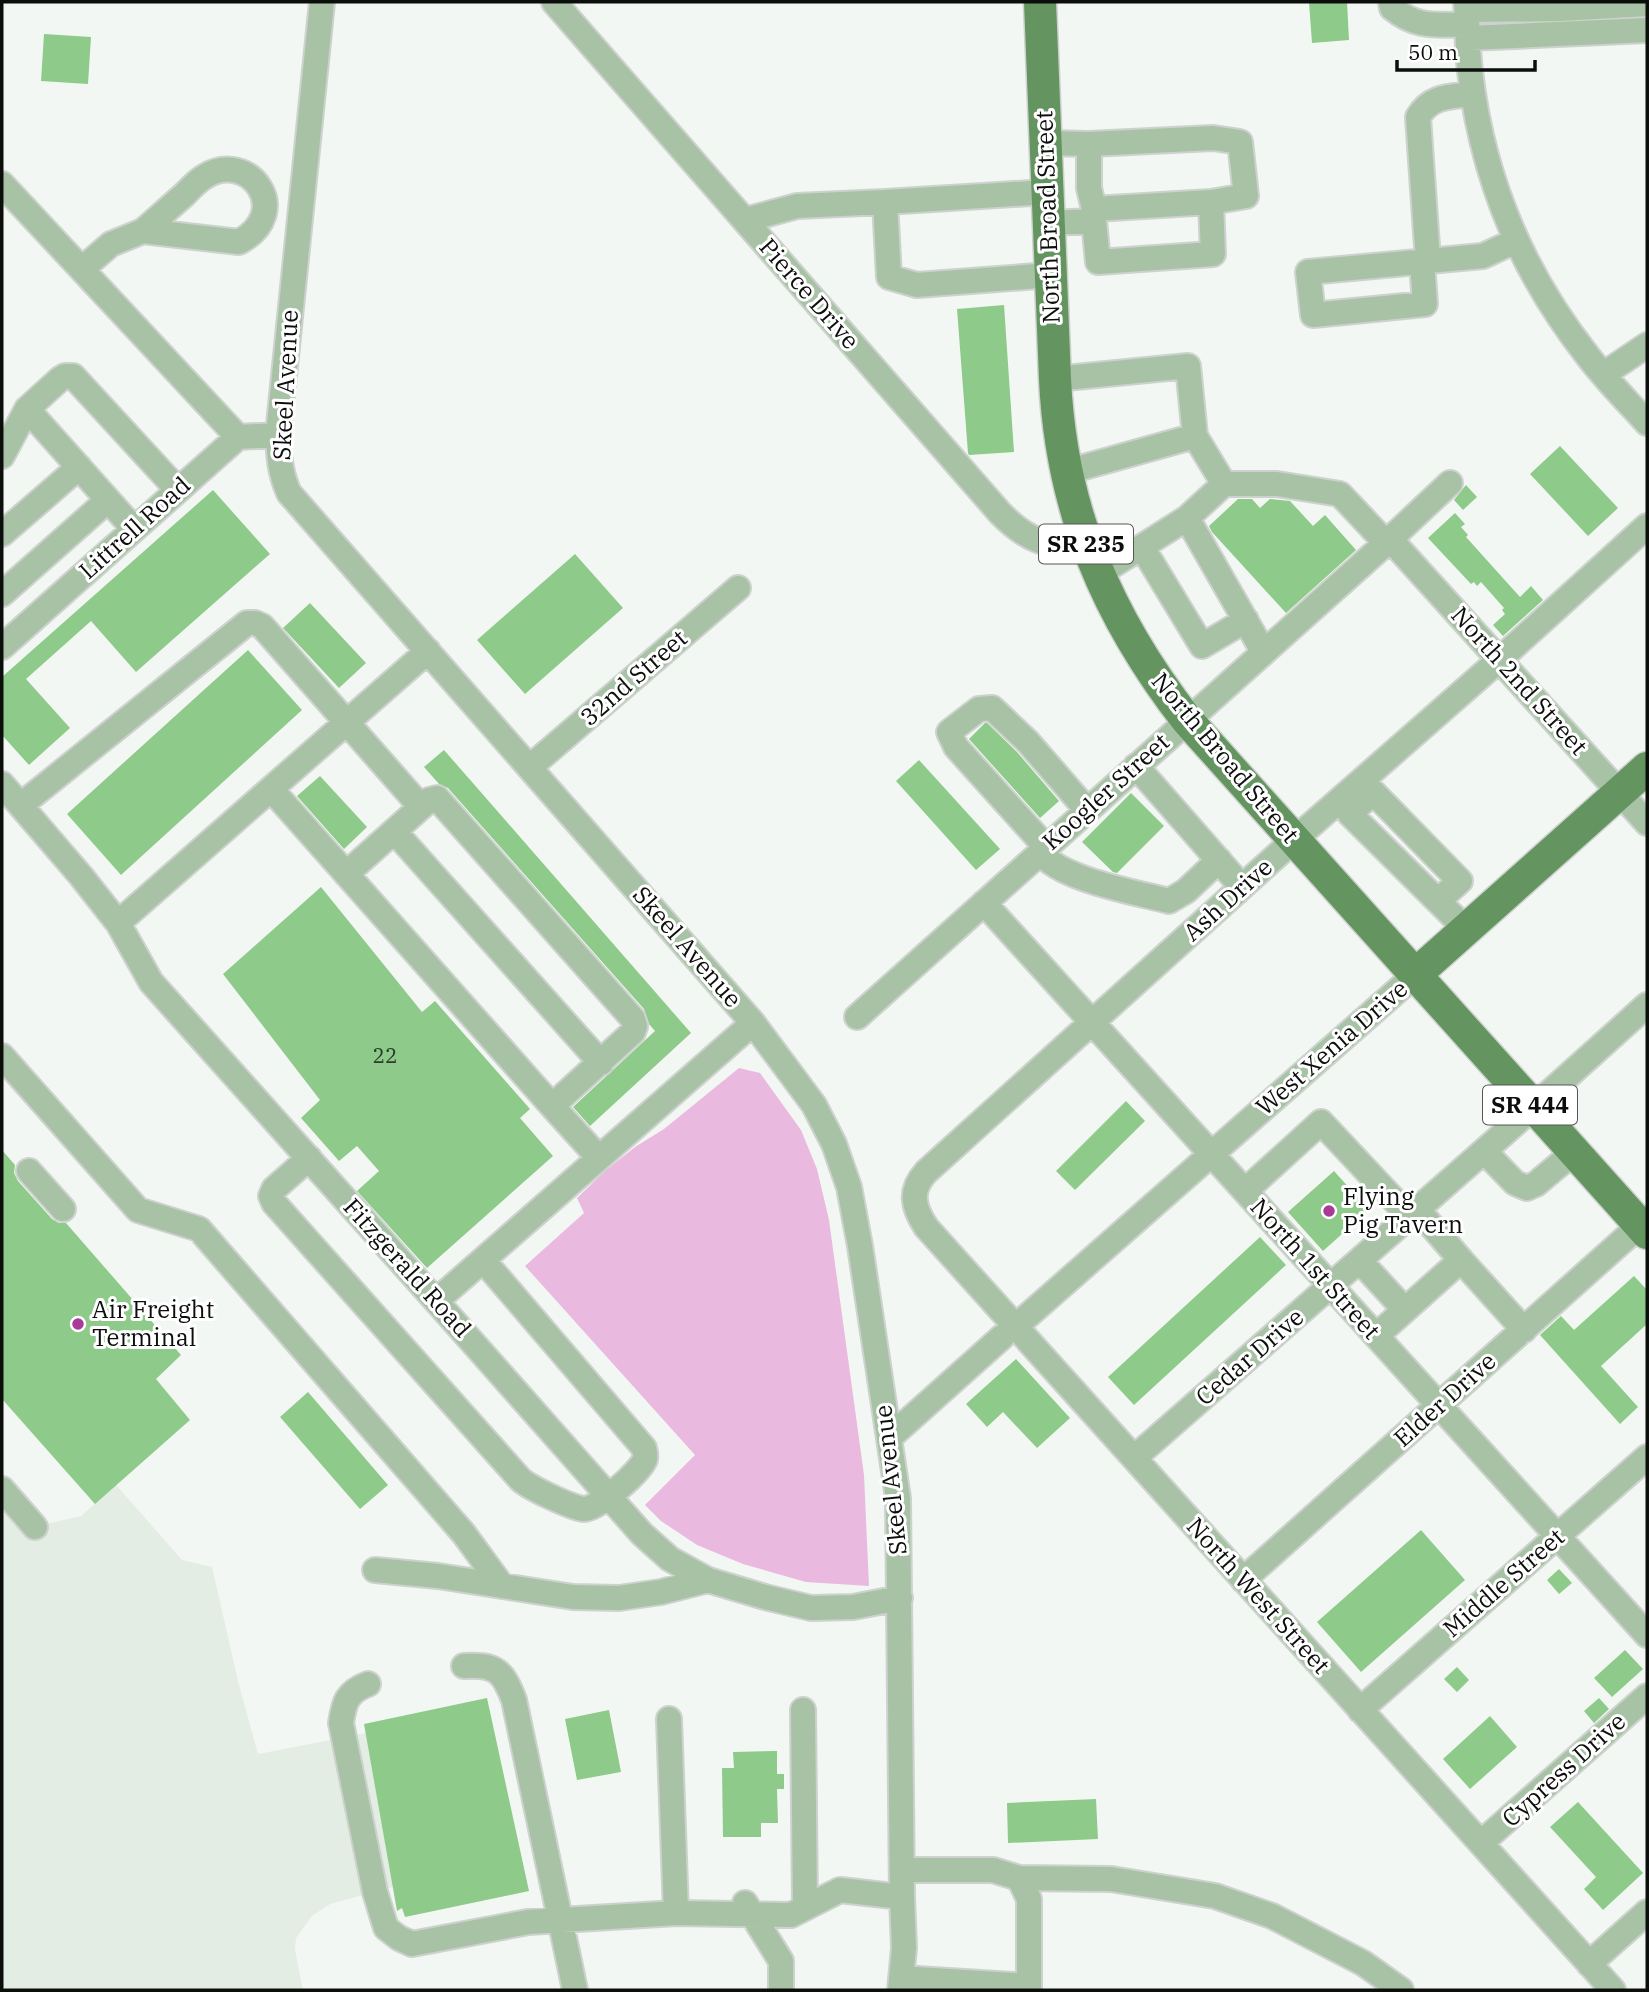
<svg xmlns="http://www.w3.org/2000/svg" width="1649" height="1992" font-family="'IBM Plex Serif',serif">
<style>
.built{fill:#e4ede3}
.green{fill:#eab9df}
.building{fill:#8eca89}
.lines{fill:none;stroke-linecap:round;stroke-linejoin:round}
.minor-casing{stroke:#ced2ce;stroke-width:28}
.major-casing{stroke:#ced2ce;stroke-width:35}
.minor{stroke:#a8c2a5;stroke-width:24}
.major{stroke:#649560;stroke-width:32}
.poi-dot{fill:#a83a98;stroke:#fff;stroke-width:2.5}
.labels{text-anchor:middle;stroke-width:6;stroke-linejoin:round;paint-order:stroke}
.number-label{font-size:21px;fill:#2c3d2b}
.shield{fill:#fff;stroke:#555655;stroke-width:2}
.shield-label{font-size:23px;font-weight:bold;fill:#0c0e0c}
.street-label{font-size:24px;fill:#0c0e0c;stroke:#fff}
.poi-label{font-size:24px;fill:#0c0e0c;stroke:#fff;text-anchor:start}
</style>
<rect width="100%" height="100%" fill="#f3f7f3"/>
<!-- built -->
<path class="built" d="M116,1485L182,1560L212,1567L238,1681L258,1754L366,1733L393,1887L330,1904L312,1916L296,1938L295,1950L303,1990H2V1510L20,1530L81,1516Z"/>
<!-- green -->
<path class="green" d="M739,1068L760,1073L801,1130L817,1169L829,1220L864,1475L869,1586L806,1582L743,1564L697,1545L661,1521L645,1505L695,1455L525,1266L584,1213L577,1198L605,1171L635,1147L664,1129Z"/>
<!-- building -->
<path class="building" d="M1309,2H1347L1349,40L1312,43Z
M44,34L91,37L88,84L41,81Z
M1004,305L1014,452L969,455L968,453L957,309Z
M1560,446L1618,508L1588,536L1530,474Z
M1466,485L1477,497L1463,510L1454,500Z
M213,490L270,554L136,672L91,621L26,679L70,728L29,765L2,735V677Z
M1238,499H1252L1260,508L1270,499L1290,501L1313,526L1325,515L1356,550L1286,613L1212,532L1209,526Z
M1455,513L1465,524L1461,527L1468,535L1466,537L1520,597L1531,586L1543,600L1503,636L1493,625L1505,614L1502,610L1504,608L1481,582L1477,586L1474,582L1471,584L1428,538Z
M575,554L623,608L525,694L477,640Z
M310,603L366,663L339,688L283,628Z
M248,650L302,710L121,875L67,814Z
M985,723H987L1017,752L1059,801L1040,818L969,739Z
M444,750L691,1033L590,1126L573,1107L655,1031L649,1024L644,1009L448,788L439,784L424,767Z
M919,760L1000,849L976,870L896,781Z
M320,776L367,827L344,849L297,796Z
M1131,793L1164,826L1117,873L1113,872L1082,842Z
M321,887L422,1012L435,1001L530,1109L520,1118L553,1156L427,1268L357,1191L379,1171L357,1146L339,1161L301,1118L320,1100L223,974Z
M1126,1101L1145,1121L1075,1190L1056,1171Z
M2,1150L15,1165L14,1173L18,1181L52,1219L59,1223H66L181,1355L156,1379L190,1420L95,1504L2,1399Z
M1334,1171L1369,1210L1323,1251L1288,1212Z
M1260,1237L1286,1265L1134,1405L1108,1377Z
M1634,1276L1647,1290V1324L1601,1366L1638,1407L1620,1424L1540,1335L1561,1316L1574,1330Z
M1016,1359L1070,1418L1037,1448L1003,1412L987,1427L966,1404Z
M308,1392L388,1485L360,1509L280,1417Z
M1421,1530L1465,1580L1361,1672L1317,1622Z
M1559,1569L1572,1583L1559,1594L1547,1580Z
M1625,1650L1643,1669L1612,1697L1594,1678Z
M1457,1667L1469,1680L1457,1692L1444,1679Z
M487,1698L529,1891L405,1917L402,1908L397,1911L364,1724Z
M1599,1698L1609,1709L1594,1723L1584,1711Z
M609,1710L621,1772L577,1780L565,1719Z
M1490,1716L1517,1747L1470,1789L1443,1759Z
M777,1751V1774H784V1789H777L778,1823H761V1837H723L722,1768H734L733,1752Z
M1096,1799L1098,1839L1008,1843L1007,1803Z
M1578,1802L1643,1873L1603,1910L1584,1889L1596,1877L1550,1827Z"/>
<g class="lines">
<defs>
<path id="minor" d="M322,2L278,435C279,456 280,473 289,493L753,1023L814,1105L834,1144L849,1187L860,1246L898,1498L902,1897L904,1948L900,1990
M554,2L1000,513C1031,544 1045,545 1088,546
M1391,2L1392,8C1418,29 1436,24 1467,25
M1466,2C1468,25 1467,48 1470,71C1482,177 1521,271 1587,355C1605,379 1627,401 1647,423
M1467,10L1560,9L1647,4
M1468,38L1647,30
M1045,143L1089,144L1213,138L1240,142L1246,196L1211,202
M1089,144V188L1094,209
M2,184L238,437
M1047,192L885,202L889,277L917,285L1051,275
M745,220L797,206L885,202
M1049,223L1094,221V209L1211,202L1213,254L1098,262L1094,221
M1428,261L1418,117C1431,95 1450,97 1473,94
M1422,262L1425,304L1313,315L1308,272L1483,256L1515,241
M82,269L111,244L143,231L239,242C295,212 249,148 204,177C196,182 190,189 184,195C170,207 157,219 143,231
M1604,374L1647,345
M1055,379L1188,366L1195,436
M27,409L134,529
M2,456L27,409L60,379L65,376H73L178,490
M1066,472L1195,436L1224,484L1187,518
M1224,484H1277L1340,494L1386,543
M2,534L79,467
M1390,539L1647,823
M1142,547L1202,646L1246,620
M1099,574L1187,518L1263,651
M2,594L108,500
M2,647L238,437L278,435
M1136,766L1242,887
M530,767L738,588
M2,784L81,876L118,923L151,982L436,1301L642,1534L670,1559L708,1580L765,1597L811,1608L853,1607L900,1598
M271,789L552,1106L633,1032L635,1026L633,1019L437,798L429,800L346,874
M21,805L247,623H255L262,626L421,807
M394,831L601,1063
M1046,847L956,747L949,732L979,709L992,708L1028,742L1087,810
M1040,852C1061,880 1135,892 1169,901L1186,891L1219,860
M1438,901L1460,881L1373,792L1350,814L1466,929
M984,903L1647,1635
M118,923L428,651
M857,1017L1386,543L1450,483
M2,1056L138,1210L199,1229L464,1534L502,1586
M552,1106L599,1158
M1484,1151L1515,1183L1527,1188L1536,1184L1573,1153
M309,1158L274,1189L271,1196L274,1203L520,1479C529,1488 571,1507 583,1509C596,1511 641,1471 645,1459C646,1456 645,1452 644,1448L483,1260
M29,1171L63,1209
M1245,1191L1321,1122L1410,1217
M1418,1210L1461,1260
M1360,1261L1405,1310L1376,1336
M436,1301L753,1023
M1405,1310L1461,1260L1524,1330
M1015,1327L1415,975
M889,1438L1002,1337
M1134,1458L1501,1136L1647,1005
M2,1489L35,1527
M375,1570L438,1576L573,1597L619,1598L661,1592L708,1580
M1243,1580L1647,1219
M464,1666C496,1664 503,1671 514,1700L575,1990
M368,1684C347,1692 344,1702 341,1723L375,1892L386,1928L399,1938L412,1944L528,1922L676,1913L791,1915L840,1890L902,1897
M803,1710L805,1908
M1360,1710L1647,1457
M669,1719L676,1913
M1481,1843L1647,1696
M902,1870H993L1019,1878L1029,1899V1990
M1019,1878L1111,1879L1215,1896L1272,1916L1363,1963L1401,1990
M745,1903L781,1961V1990
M1589,1964L1647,1912
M901,1978L1029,1986
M1613,1990L926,1227C913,1207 909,1191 926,1172L1294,840L1499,660L1647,526"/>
<path id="major" d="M1040,2L1055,379C1061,510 1107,617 1187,720L1647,1233
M1415,975L1647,768"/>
</defs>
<!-- minor casing -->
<use href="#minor" class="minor-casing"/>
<!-- major casing -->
<use href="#major" class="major-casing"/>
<!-- minor -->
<use href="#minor" class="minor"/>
<!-- major -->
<use href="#major" class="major"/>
</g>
<!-- markers -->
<g class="poi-dot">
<circle cx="1329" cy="1211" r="7"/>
<circle cx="78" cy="1324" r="7"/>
</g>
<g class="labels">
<!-- number labels -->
<g class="number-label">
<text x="385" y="1063">22</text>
</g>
<!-- shield labels -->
<g class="shield">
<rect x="1039" y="524.5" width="94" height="39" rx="5"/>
<rect x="1483" y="1085.5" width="94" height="39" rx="5"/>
</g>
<g class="shield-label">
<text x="1086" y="552">SR 235</text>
<text x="1530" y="1113">SR 444</text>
</g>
<!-- street labels -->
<g class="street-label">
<text transform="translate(1048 217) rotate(-92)" y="8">North Broad Street</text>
<text transform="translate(809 294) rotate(49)" y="8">Pierce Drive</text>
<text transform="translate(286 385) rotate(-87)" y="8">Skeel Avenue</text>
<text transform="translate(135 528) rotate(-42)" y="8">Littrell Road</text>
<text transform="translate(634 678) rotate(-41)" y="8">32nd Street</text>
<text transform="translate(1519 681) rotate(48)" y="8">North 2nd Street</text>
<text transform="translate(1225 758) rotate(50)" y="8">North Broad Street</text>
<text transform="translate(1106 792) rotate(-42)" y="8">Koogler Street</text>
<text transform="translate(1228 900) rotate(-42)" y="8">Ash Drive</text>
<text transform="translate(687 947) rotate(49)" y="8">Skeel Avenue</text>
<text transform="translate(1332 1048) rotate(-41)" y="8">West Xenia Drive</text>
<text transform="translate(407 1268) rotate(48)" y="8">Fitzgerald Road</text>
<text transform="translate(1315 1269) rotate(48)" y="8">North 1st Street</text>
<text transform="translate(1250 1357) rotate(-41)" y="8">Cedar Drive</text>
<text transform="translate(1445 1400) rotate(-42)" y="8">Elder Drive</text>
<text transform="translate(891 1480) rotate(-96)" y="8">Skeel Avenue</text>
<text transform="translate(1504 1583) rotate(-41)" y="8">Middle Street</text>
<text transform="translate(1258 1596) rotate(48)" y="8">North West Street</text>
<text transform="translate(1564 1770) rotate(-42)" y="8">Cypress Drive</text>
</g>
<!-- poi labels -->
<g class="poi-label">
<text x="1343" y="1205">Flying<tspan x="1343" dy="28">Pig Tavern</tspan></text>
<text x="92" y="1318">Air Freight<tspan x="92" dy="28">Terminal</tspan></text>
</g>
</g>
<!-- border -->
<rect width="1649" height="1992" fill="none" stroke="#0c0e0c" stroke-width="7"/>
<!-- scale -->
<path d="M1397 60v10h138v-10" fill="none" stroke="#0c0e0c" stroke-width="3.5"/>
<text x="1408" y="60" font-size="21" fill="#0c0e0c" stroke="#ffffff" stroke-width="5" paint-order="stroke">50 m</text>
</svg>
